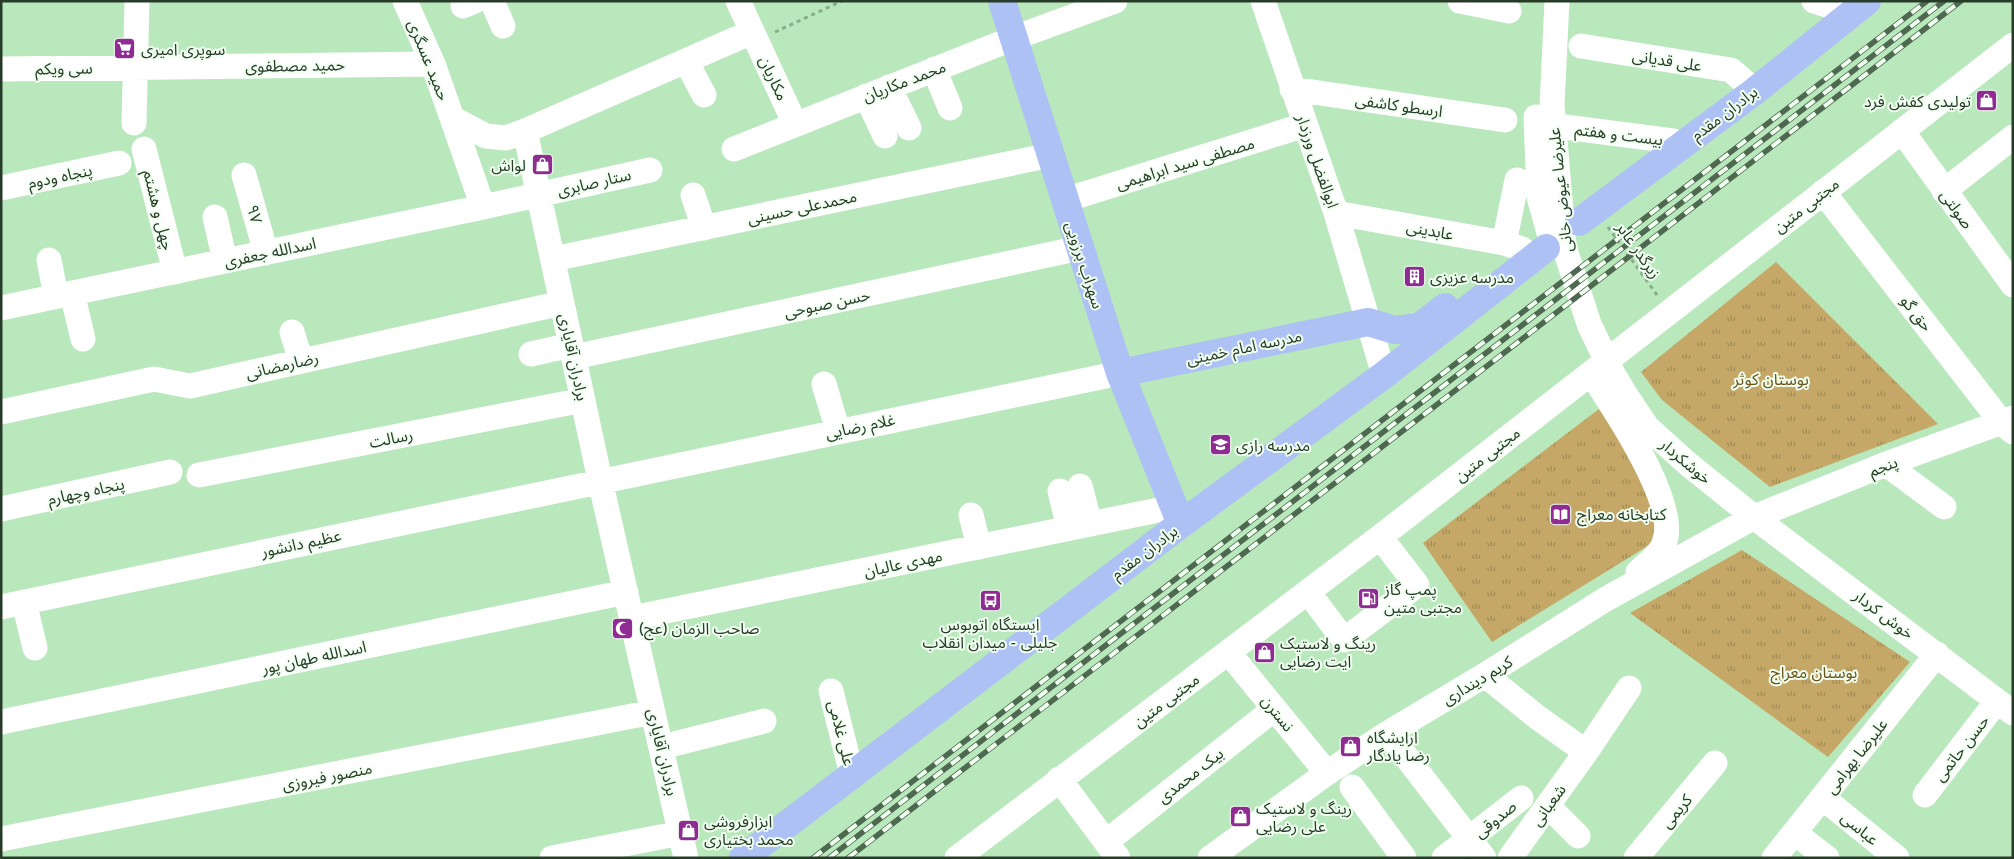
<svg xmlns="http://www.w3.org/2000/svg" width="2014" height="859" font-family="'Varela Round','Noto Sans Arabic',sans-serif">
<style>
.grass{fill:url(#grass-tufts)}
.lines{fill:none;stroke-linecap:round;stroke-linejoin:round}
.path{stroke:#87ad8a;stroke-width:3;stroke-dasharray:4 4;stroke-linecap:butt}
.minor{stroke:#fff;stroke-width:25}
.major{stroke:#adc1f4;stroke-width:28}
.rail-casing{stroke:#4e6950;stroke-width:5.5}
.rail{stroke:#f1fff1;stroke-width:4;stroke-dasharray:11;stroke-linecap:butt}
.labels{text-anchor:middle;stroke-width:4;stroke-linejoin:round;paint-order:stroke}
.poi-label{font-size:16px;fill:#283b29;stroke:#f1fff1;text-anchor:start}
.street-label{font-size:16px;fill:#283b29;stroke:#f1fff1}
.park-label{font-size:16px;fill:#695319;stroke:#f1fff1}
</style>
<defs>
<pattern id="grass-tufts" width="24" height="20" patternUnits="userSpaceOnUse" patternTransform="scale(1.25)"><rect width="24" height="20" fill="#c5a867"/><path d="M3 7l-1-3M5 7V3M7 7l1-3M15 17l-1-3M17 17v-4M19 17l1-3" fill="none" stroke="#a08a55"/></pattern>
</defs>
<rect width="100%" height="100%" fill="#b8e8bc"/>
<!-- grass -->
<path class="grass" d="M1776,262L1938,424L1770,487L1662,400L1641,372Z
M1599,409L1644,474L1657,515L1651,544L1492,642L1423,543Z
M1742,550L1910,662L1828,757L1630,613Z"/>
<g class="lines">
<!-- path -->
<path class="path" d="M775,32L842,1
M1608,227L1657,295"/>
<!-- minor -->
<path class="minor" d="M405,1L433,64L452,118L486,136L506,138L525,131L752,32
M492,1L503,26
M738,1L795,124
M1263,1L1336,213L1384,375
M1460,1L1509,11
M1557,1L1552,105L1564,246L1589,324L1613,374L1627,397L1647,427L1688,464L1754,517L2013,713
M1814,1L1843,10L1849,15
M463,6L475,1
M1581,46L1731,70L1755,91
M686,61L704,95
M1,69L433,64
M934,69L950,108
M889,87L909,128
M1292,89L1505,120
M866,96L885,136
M1536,117L1539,197L1551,240
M452,118L483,207
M134,123L137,1
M1565,127L1673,141L1678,148
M525,131L600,480L686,858
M1902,131L2013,285
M144,149L175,272
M734,149L1014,38L1115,1
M244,175L266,253
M1,188L119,163
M1944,191L2013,137
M1823,192L2002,423L2013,432
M693,195L704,228
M1065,200L1305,125
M1336,213L1504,243L1522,249L1533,257
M215,217L225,261
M1504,243L1517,180
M553,259L1051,155
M49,260L56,296
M72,293L83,339
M1,308L483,207L650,170
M292,332L301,361
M531,354L571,345
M574,357L1080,248
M824,384L838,431
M1600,387C1620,418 1680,507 1664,544C1659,556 1647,563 1638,572
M1,412L154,379L190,386L562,303
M1886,464L1944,507
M199,475L583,400
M1080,486L1090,524
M1060,491L1069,528
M1,509L170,472
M971,515L979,547
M1308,592L1344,640L1417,585L1380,537
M24,602L35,648
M1,607L1120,373
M632,618L1173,507
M1229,653L1327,773
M1485,675L1537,717L1586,752
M831,691L852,775
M1,722L626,592
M1388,733L1484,858
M662,747L764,721
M1059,779L1118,858
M1352,787L1404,858
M1925,795L1997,701
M1823,798L1897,858
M1548,806L1578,836
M1795,833L1827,858
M1,839L653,712
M1106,842L1274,709
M552,858L681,833
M957,858L1380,537L2013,45
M1210,858L1327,773L1388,733L1485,675L1606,599L1754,517L1886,464L2013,418
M1444,858L1521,798
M1510,858L1586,752L1629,688
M1636,858L1715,763
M1774,858L1937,654"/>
<!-- major -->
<path class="major" d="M1002,1L1120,373L1181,524
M1579,222L1755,91L1867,1
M1120,373L1368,322L1395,330L1419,327L1445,307
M743,858L1181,524L1384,375L1546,248"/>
<defs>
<path id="rail" d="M813,858L1927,1
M829,858L1944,1
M848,858L1961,1"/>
</defs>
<!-- rail casing -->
<use href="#rail" class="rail-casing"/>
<!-- rail -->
<use href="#rail" class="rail"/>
</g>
<!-- icons -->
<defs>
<symbol id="supermarket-square" viewBox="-11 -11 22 22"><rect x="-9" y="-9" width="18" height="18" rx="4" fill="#8f2b92" stroke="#f1fff1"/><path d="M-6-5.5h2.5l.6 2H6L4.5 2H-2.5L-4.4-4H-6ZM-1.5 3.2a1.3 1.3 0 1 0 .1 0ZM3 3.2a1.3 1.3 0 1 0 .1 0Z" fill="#fff"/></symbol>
<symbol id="shop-square" viewBox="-11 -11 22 22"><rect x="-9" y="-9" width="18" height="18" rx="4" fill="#8f2b92" stroke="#f1fff1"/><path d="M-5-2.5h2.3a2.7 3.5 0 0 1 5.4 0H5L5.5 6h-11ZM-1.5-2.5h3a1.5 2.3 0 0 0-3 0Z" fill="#fff"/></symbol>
<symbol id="building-square" viewBox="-11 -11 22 22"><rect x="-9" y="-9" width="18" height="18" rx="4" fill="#8f2b92" stroke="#f1fff1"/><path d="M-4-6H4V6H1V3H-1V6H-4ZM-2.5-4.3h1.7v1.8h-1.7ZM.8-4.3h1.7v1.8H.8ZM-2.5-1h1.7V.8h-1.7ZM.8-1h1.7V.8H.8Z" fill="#fff"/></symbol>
<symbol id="school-square" viewBox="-11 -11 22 22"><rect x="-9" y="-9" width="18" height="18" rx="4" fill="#8f2b92" stroke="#f1fff1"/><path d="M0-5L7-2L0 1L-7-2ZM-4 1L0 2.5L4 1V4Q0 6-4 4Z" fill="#fff"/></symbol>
<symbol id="library-square" viewBox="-11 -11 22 22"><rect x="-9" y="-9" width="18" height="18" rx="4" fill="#8f2b92" stroke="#f1fff1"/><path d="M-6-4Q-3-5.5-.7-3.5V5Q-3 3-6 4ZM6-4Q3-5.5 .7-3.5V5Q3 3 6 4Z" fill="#fff"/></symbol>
<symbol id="fuel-square" viewBox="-11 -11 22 22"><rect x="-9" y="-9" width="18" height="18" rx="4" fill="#8f2b92" stroke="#f1fff1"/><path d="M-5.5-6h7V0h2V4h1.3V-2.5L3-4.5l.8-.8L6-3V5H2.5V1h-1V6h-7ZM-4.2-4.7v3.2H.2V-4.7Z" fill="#fff"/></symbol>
<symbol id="bus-square" viewBox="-11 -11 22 22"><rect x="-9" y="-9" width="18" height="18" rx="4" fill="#8f2b92" stroke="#f1fff1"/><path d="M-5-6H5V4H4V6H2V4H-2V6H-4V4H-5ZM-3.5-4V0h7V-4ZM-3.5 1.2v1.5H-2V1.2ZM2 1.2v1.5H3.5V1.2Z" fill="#fff"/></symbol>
<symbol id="mosque-square" viewBox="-11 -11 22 22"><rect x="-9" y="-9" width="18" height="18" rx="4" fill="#8f2b92" stroke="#f1fff1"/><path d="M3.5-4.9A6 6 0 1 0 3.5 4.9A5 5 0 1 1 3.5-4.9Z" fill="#fff"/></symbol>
</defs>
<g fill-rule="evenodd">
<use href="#supermarket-square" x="112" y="36" width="25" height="25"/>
<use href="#shop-square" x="1974" y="88" width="25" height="25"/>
<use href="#shop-square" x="530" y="152" width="25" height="25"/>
<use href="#building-square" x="1402" y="264" width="25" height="25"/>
<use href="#school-square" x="1208" y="432" width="25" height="25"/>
<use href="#library-square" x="1548" y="502" width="25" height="25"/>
<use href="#fuel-square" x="1356" y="586" width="25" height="25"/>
<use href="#bus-square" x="978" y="588" width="25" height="25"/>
<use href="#mosque-square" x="610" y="616" width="25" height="25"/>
<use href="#shop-square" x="1252" y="640" width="25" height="25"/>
<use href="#shop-square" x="1338" y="734" width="25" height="25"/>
<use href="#shop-square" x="1228" y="804" width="25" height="25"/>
<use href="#shop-square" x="676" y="818" width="25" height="25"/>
</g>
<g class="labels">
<!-- poi labels -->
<g class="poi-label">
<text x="141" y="55">سوپری امیری</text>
<text x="1971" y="107" text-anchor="end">تولیدی کفش فرد</text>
<text x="526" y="171" text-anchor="end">لواش</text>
<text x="1430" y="283">مدرسه عزیزی</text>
<text x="1236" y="451">مدرسه رازی</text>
<text x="1577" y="520">کتابخانه معراج</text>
<text x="1384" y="595">پمپ گاز<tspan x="1384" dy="18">مجتبی متین</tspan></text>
<text x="990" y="630" text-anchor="middle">ایستگاه اتوبوس<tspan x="990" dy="18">جلیلی - میدان انقلاب</tspan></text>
<text x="639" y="634">صاحب الزمان (عج)</text>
<text x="1280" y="649">رینگ و لاستیک<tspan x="1280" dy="18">ایت رضایی</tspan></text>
<text x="1367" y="743">ارایشگاه<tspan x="1367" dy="18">رضا یادگار</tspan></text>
<text x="1256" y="814">رینگ و لاستیک<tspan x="1256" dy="18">علی رضایی</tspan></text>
<text x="704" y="827">ابزارفروشی<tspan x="704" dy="18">محمد بختیاری</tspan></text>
</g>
<!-- street labels -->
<g class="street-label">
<text transform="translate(429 60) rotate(68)" y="6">حمید عسگری</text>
<text transform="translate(1667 60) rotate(9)" y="6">علی قدیانی</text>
<text transform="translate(295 65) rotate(-1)" y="6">حمید مصطفوی</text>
<text transform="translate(64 68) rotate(-1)" y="6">سی ویکم</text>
<text transform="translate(774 78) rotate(65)" y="6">مکاریان</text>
<text transform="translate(904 81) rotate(-21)" y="6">محمد مکاریان</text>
<text transform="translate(1399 105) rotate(8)" y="6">ارسطو کاشفی</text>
<text transform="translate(1724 113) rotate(-37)" y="6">برادران مقدم</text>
<text transform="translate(1619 134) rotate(7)" y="6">بیست و هفتم</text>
<text transform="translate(1318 161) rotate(71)" y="6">ابوالفضل ورزدار</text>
<text transform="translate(1185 163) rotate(-17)" y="6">مصطفی سید ابراهیمی</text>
<text transform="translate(60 176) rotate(-12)" y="6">پنجاه ودوم</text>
<text transform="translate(594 182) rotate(-13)" y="6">ستار صابری</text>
<text transform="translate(1560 190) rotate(-96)" y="6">علیرضا عیوض خانی</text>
<text transform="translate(1806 205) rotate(-38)" y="6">مجتبی متین</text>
<text transform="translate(802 207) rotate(-12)" y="6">محمدعلی حسینی</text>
<text transform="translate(1957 209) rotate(54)" y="6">صولتی</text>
<text transform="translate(159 210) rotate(76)" y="6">چهل و هشتم</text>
<text transform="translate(255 214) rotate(74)" y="6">۹۷</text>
<text transform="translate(1430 230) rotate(10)" y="6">عابدینی</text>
<text transform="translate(1639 250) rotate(55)" y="6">زیرگدر عابر</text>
<text transform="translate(270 252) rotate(-12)" y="6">اسدالله جعفری</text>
<text transform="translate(1085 265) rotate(72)" y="6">سهراب برزویی</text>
<text transform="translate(827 303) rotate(-12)" y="6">حسن صبوحی</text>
<text transform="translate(1917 313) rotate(52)" y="6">حق گو</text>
<text transform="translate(1244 347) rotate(-12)" y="6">مدرسه امام خمینی</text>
<text transform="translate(574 357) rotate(78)" y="6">برادران آقایاری</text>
<text transform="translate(282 365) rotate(-13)" y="6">رضارمضانی</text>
<text transform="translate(860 426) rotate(-12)" y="6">غلام رضایی</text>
<text transform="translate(391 438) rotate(-11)" y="6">رسالت</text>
<text transform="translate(1487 454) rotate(-38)" y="6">مجتبی متین</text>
<text transform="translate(1686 461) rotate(40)" y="6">خوشکردار</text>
<text transform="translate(1883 466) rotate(-21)" y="6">پنجم</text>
<text transform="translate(86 491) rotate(-12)" y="6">پنجاه وچهارم</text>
<text transform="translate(301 543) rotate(-12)" y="6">عظیم دانشور</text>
<text transform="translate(1144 552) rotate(-37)" y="6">برادران مقدم</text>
<text transform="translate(903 563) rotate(-12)" y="6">مهدی عالیان</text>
<text transform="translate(1884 614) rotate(37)" y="6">خوش کردار</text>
<text transform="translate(314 657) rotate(-12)" y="6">اسدالله طهان پور</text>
<text transform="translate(1477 680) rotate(-31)" y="6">کریم دینداری</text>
<text transform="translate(1166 700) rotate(-37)" y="6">مجتبی متین</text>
<text transform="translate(1278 713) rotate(51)" y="6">نسترن</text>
<text transform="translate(842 733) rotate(76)" y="6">علی غلامی</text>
<text transform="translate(1961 748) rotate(-52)" y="6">حسن حاتمی</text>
<text transform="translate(663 752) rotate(77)" y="6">برادران آقایاری</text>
<text transform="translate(1856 756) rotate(-52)" y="6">علیرضا بهرامی</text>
<text transform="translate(1190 775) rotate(-38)" y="6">بیک محمدی</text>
<text transform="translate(327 776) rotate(-11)" y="6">منصور فیروزی</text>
<text transform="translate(1548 805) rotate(-54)" y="6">شعبانی</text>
<text transform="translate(1676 811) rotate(-50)" y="6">کریمی</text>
<text transform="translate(1495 819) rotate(-39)" y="6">صدوقی</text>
<text transform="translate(1860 828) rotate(39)" y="6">عباسی</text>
</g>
<!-- park labels -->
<g class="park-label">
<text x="1771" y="385">بوستان کوثر</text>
<text x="1814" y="678">بوستان معراج</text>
</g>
</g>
<!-- border -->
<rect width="2014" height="859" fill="none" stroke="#283b29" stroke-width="5"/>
</svg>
